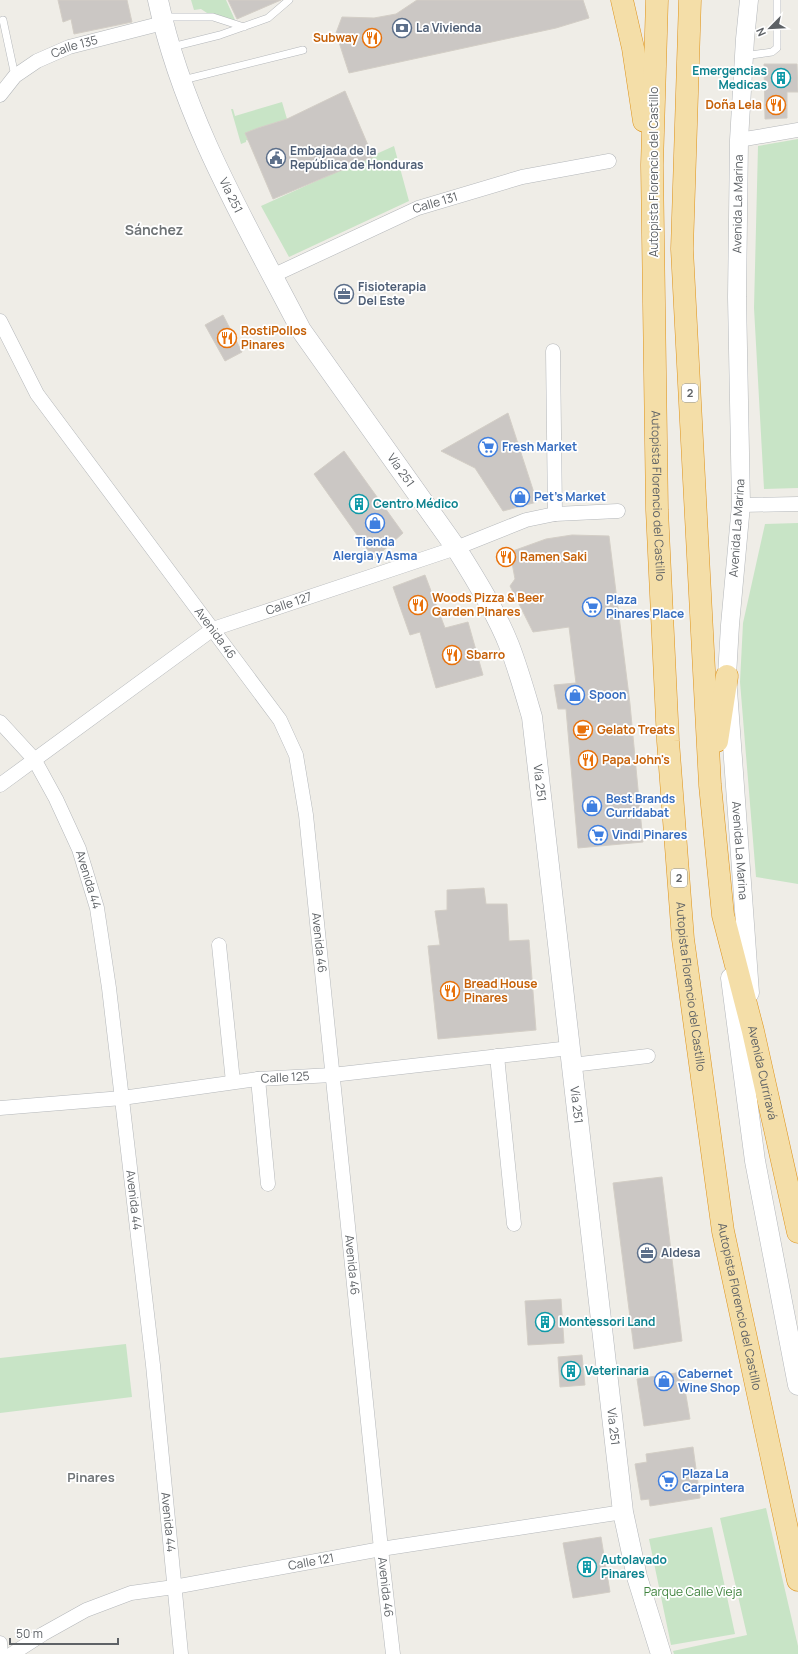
<svg xmlns="http://www.w3.org/2000/svg" width="798" height="1654" font-family="Manrope,sans-serif">
<style>
.green{fill:#c8e4c6}
.building{fill:#cbc7c4;stroke:#d3cec6}
.lines{fill:none;stroke-linecap:round;stroke-linejoin:round}
.service-casing{stroke:#b4b7ba;stroke-width:8}
.minor-casing{stroke:#b4b7ba;stroke-width:15}
.tertiary-casing{stroke:#b4b7ba;stroke-width:19}
.secondary-casing{stroke:#b3b6ba;stroke-width:21}
.trunk-casing{stroke:#de9218;stroke-width:23}
.service{stroke:#fff;stroke-width:7}
.minor{stroke:#fff;stroke-width:14}
.tertiary{stroke:#fff;stroke-width:18}
.secondary{stroke:#fff;stroke-width:20}
.trunk{stroke:#f4dea8;stroke-width:22}
.labels{text-anchor:middle;stroke-width:3.5;stroke-linejoin:round;paint-order:stroke}
.shield{fill:#fff;stroke:#8e9194;stroke-width:1}
.shield-label{font-size:11px;font-weight:bold;fill:#5e6266}
.service-label{font-size:12px;font-weight:bold;fill:#4e5e75;stroke:#fff;text-anchor:start}
.food-label{font-size:12px;font-weight:bold;fill:#c56008;stroke:#fff;text-anchor:start}
.street-label{font-size:12px;fill:#5e6266;stroke:#fff}
.culture-label{font-size:12px;font-weight:bold;fill:#0d838f;stroke:#fff;text-anchor:start}
.shop-label{font-size:12px;font-weight:bold;fill:#366cbe;stroke:#fff;text-anchor:start}
.park-label{font-size:12px;fill:#41843f;stroke:#fff}
.neighbourhood-label{font-size:13px;font-weight:bold;fill:#6f7477;stroke:#fff}
.quarter-label{font-size:14px;font-weight:bold;fill:#6f7477;stroke:#fff}
</style>
<rect width="100%" height="100%" fill="#efede7"/>
<!-- green -->
<path class="green" d="M191,0H226L235,20L213,17L201,9L194,10Z
M282,102L287,119L258,128L250,141L246,140V142L241,144L231,109H233L235,116Z
M798,139V488L764,489L754,308L758,146Z
M394,146L409,201L289,257L261,206Z
M798,523V884L756,877L740,682L743,623L765,524Z
M126,1344L132,1397L0,1413V1358Z
M766,1508L798,1646V1654H674L673,1651L747,1635L720,1518Z
M712,1527L735,1634L671,1645L649,1539Z"/>
<!-- building -->
<path class="building" d="M58,0H127L132,22L74,34L71,19L63,22Z
M228,0H281L237,19Z
M417,0H583L589,18L556,28L349,73L336,33L342,17L374,18L396,14Z
M764,64H797L798,92H787V118L765,119Z
M345,91L373,157L273,199L245,133L258,128L287,119Z
M223,315L242,352L225,361L205,325Z
M508,413L537,502L503,511L475,468L441,451Z
M344,451L403,533L374,559L314,474Z
M572,535L609,536L630,704L643,842L578,848L566,709H558L554,685L576,683L569,627L533,632L510,586L515,579L510,552L546,539Z
M425,575L445,628L468,622L483,675L436,688L420,632L410,635L393,587Z
M484,888L486,904H507L509,941L529,940L536,1030L438,1039L428,946L440,945L435,911L447,910V890Z
M662,1177L682,1341L634,1349L613,1183Z
M561,1299L564,1343L528,1345L525,1301Z
M582,1355L585,1385L560,1387L558,1357Z
M682,1372L690,1419L644,1426L637,1379Z
M693,1447L700,1498L650,1506L649,1499L641,1500L635,1464L647,1462L646,1454Z
M601,1537L610,1592L573,1598L563,1543Z"/>
<g class="lines">
<defs>
<path id="service" d="M164,17H213L244,27
M3,20L15,76
M172,47L220,35L268,18L289,0
M744,56L772,52L777,48V0
M183,80L303,50"/>
<g id="minor">
<path id="s1" d="M0,95L15,76L37,61L69,47L163,23"/>
<path d="M739,140L798,130"/>
<path id="s2" d="M272,276L418,208L522,177L609,161"/>
<path id="s3" d="M0,321L37,394L280,720L296,755L306,815L381,1549L393,1654"/>
<path d="M553,351L555,514"/>
<path d="M741,505L798,504"/>
<path id="s4" d="M0,722L34,759L56,799L79,849L97,908L109,988L153,1365L181,1654"/>
<path id="s5" d="M0,785L213,629L456,548L526,520L555,514L618,511"/>
<path d="M219,945L233,1082"/>
<path d="M497,1056L514,1224"/>
<path d="M572,1065L648,1056"/>
<path d="M258,1079L268,1184"/>
<path id="s6" d="M0,1108L122,1098L258,1079L332,1075L570,1048"/>
<path d="M0,1643L1,1654"/>
<path id="s7" d="M12,1654L43,1634L86,1610L131,1593L174,1587L381,1549L623,1512"/>
</g>
<g id="tertiary">
<path id="s8" d="M749,0L745,39L739,140L737,297L741,505L730,625L727,676L750,993"/>
</g>
<g id="secondary">
<path id="s9" d="M158,0C183,118 246,224 301,330L456,548C475,578 496,612 509,645C518,668 525,693 532,717L623,1512L637,1577L661,1654"/>
<path d="M731,978L755,1161L798,1385"/>
</g>
<g id="trunk">
<path d="M622,0L633,48L644,121"/>
<path id="s10" d="M657,0L652,165L657,510L668,741L683,939L723,1231L798,1580"/>
<path id="s11" d="M690,0L682,249L710,785L723,915L753,1031L798,1232"/>
<path d="M717,741L727,676"/>
</g>
</defs>
<!-- service casing -->
<use href="#service" class="service-casing"/>
<!-- minor casing -->
<use href="#minor" class="minor-casing"/>
<!-- tertiary casing -->
<use href="#tertiary" class="tertiary-casing"/>
<!-- secondary casing -->
<use href="#secondary" class="secondary-casing"/>
<!-- trunk casing -->
<use href="#trunk" class="trunk-casing"/>
<!-- service -->
<use href="#service" class="service"/>
<!-- minor -->
<use href="#minor" class="minor"/>
<!-- tertiary -->
<use href="#tertiary" class="tertiary"/>
<!-- secondary -->
<use href="#secondary" class="secondary"/>
<!-- trunk -->
<use href="#trunk" class="trunk"/>
</g>
<!-- icons -->
<defs>
<symbol id="bank-ring" viewBox="-11 -11 22 22"><circle r="9.5" fill="#fff" stroke="#5c6f8a" stroke-width="1.5"/><path d="M-6-4H6V4H-6ZM0-2.3a2.3 2.3 0 1 0 0 4.6a2.3 2.3 0 1 0 0-4.6Z" fill="#5c6f8a"/></symbol>
<symbol id="restaurant-ring" viewBox="-11 -11 22 22"><circle r="9.5" fill="#fff" stroke="#e8710a" stroke-width="1.5"/><path d="M-5-6h1v4h1v-4h1v4h1v-4h1v5L-1.5 .5V6h-2V.5L-5-1ZM5-6V6H3V1.5H1.5Q1.5-4 5-6Z" fill="#e8710a"/></symbol>
<symbol id="building-ring" viewBox="-11 -11 22 22"><circle r="9.5" fill="#fff" stroke="#0f9aa8" stroke-width="1.5"/><path d="M-4-6H4V6H1V3H-1V6H-4ZM-2.5-4.3h1.7v1.8h-1.7ZM.8-4.3h1.7v1.8H.8ZM-2.5-1h1.7V.8h-1.7ZM.8-1h1.7V.8H.8Z" fill="#0f9aa8"/></symbol>
<symbol id="civic-ring" viewBox="-11 -11 22 22"><circle r="9.5" fill="#fff" stroke="#5c6f8a" stroke-width="1.5"/><path d="M-.6-6.5H3V-4.5H.6V-3L4-1V1h2V6H-6V1h2V-1L-.6-3ZM-1.2 2.5V6h2.4V2.5Z" fill="#5c6f8a"/></symbol>
<symbol id="office-ring" viewBox="-11 -11 22 22"><circle r="9.5" fill="#fff" stroke="#5c6f8a" stroke-width="1.5"/><path d="M-6-3h4V-5.5h4V-3h4V5H-6ZM-1-4.5V-3h2v-1.5ZM-6 0V1H6V0Z" fill="#5c6f8a"/></symbol>
<symbol id="supermarket-ring" viewBox="-11 -11 22 22"><circle r="9.5" fill="#fff" stroke="#3f7fe0" stroke-width="1.5"/><path d="M-6-5.5h2.5l.6 2H6L4.5 2H-2.5L-4.4-4H-6ZM-1.5 3.2a1.3 1.3 0 1 0 .1 0ZM3 3.2a1.3 1.3 0 1 0 .1 0Z" fill="#3f7fe0"/></symbol>
<symbol id="shop-ring" viewBox="-11 -11 22 22"><circle r="9.5" fill="#fff" stroke="#3f7fe0" stroke-width="1.5"/><path d="M-5-2.5h2.3a2.7 3.5 0 0 1 5.4 0H5L5.5 6h-11ZM-1.5-2.5h3a1.5 2.3 0 0 0-3 0Z" fill="#3f7fe0"/></symbol>
<symbol id="cafe-ring" viewBox="-11 -11 22 22"><circle r="9.5" fill="#fff" stroke="#e8710a" stroke-width="1.5"/><path d="M-5.5-4.5H6V0H3Q3 3.5 0 3.5H-2.5Q-5.5 3.5-5.5 0ZM3-3.2v2h1.7v-2ZM-6 4.5H4V6H-6Z" fill="#e8710a"/></symbol>
</defs>
<g fill-rule="evenodd">
<use href="#bank-ring" x="391" y="17" width="22" height="22"/>
<use href="#restaurant-ring" x="361" y="27" width="22" height="22"/>
<use href="#building-ring" x="770" y="67" width="22" height="22"/>
<use href="#restaurant-ring" x="765" y="94" width="22" height="22"/>
<use href="#civic-ring" x="265" y="147" width="22" height="22"/>
<use href="#office-ring" x="333" y="283" width="22" height="22"/>
<use href="#restaurant-ring" x="216" y="327" width="22" height="22"/>
<use href="#supermarket-ring" x="477" y="436" width="22" height="22"/>
<use href="#shop-ring" x="509" y="486" width="22" height="22"/>
<use href="#building-ring" x="348" y="493" width="22" height="22"/>
<use href="#shop-ring" x="364" y="512" width="22" height="22"/>
<use href="#restaurant-ring" x="495" y="546" width="22" height="22"/>
<use href="#restaurant-ring" x="407" y="594" width="22" height="22"/>
<use href="#supermarket-ring" x="581" y="596" width="22" height="22"/>
<use href="#restaurant-ring" x="441" y="644" width="22" height="22"/>
<use href="#shop-ring" x="564" y="684" width="22" height="22"/>
<use href="#cafe-ring" x="572" y="719" width="22" height="22"/>
<use href="#restaurant-ring" x="577" y="749" width="22" height="22"/>
<use href="#shop-ring" x="581" y="795" width="22" height="22"/>
<use href="#supermarket-ring" x="587" y="824" width="22" height="22"/>
<use href="#restaurant-ring" x="439" y="980" width="22" height="22"/>
<use href="#office-ring" x="636" y="1242" width="22" height="22"/>
<use href="#building-ring" x="534" y="1311" width="22" height="22"/>
<use href="#building-ring" x="560" y="1360" width="22" height="22"/>
<use href="#shop-ring" x="653" y="1370" width="22" height="22"/>
<use href="#supermarket-ring" x="657" y="1470" width="22" height="22"/>
<use href="#building-ring" x="576" y="1556" width="22" height="22"/>
</g>
<g class="labels">
<!-- shield labels -->
<g class="shield">
<rect x="682" y="384" width="16" height="18" rx="3"/>
<rect x="671" y="869" width="16" height="18" rx="3"/>
</g>
<g class="shield-label">
<text x="690" y="397">2</text>
<text x="679" y="882">2</text>
</g>
<!-- service labels -->
<g class="service-label">
<text x="416" y="32">La Vivienda</text>
<text x="290" y="155">Embajada de la<tspan x="290" dy="14">República de Honduras</tspan></text>
<text x="358" y="291">Fisioterapia<tspan x="358" dy="14">Del Este</tspan></text>
<text x="661" y="1257">Aldesa</text>
</g>
<!-- food labels -->
<g class="food-label">
<text x="358" y="42" text-anchor="end">Subway</text>
<text x="762" y="109" text-anchor="end">Doña Lela</text>
<text x="241" y="335">RostiPollos<tspan x="241" dy="14">Pinares</tspan></text>
<text x="520" y="561">Ramen Saki</text>
<text x="432" y="602">Woods Pizza &amp; Beer<tspan x="432" dy="14">Garden Pinares</tspan></text>
<text x="466" y="659">Sbarro</text>
<text x="597" y="734">Gelato Treats</text>
<text x="602" y="764">Papa John's</text>
<text x="464" y="988">Bread House<tspan x="464" dy="14">Pinares</tspan></text>
</g>
<!-- street labels -->
<g class="street-label">
<text dy="4" stroke="none"><textPath href="#s1" startOffset="91">Calle 135</textPath></text>
<text transform="translate(654 172) rotate(-90)" y="4">Autopista Florencio del Castillo</text>
<text dy="4" stroke="none"><textPath href="#s9" startOffset="209">Vía 251</textPath></text>
<text dy="4" stroke="none"><textPath href="#s2" startOffset="179">Calle 131</textPath></text>
<text transform="translate(738 204) rotate(-89)" y="4">Avenida La Marina</text>
<text dy="4" stroke="none"><textPath href="#s9" startOffset="533">Vía 251</textPath></text>
<text dy="4" stroke="none"><textPath href="#s10" startOffset="496">Autopista Florencio del Castillo</textPath></text>
<text transform="translate(737 528) rotate(-86)" y="4">Avenida La Marina</text>
<text dy="4" stroke="none"><textPath href="#s5" startOffset="344">Calle 127</textPath></text>
<text dy="4" stroke="none"><textPath href="#s3" startOffset="380">Avenida 46</textPath></text>
<text dy="4" stroke="none"><textPath href="#s9" startOffset="881">Vía 251</textPath></text>
<text dy="4" stroke="none"><textPath href="#s8" startOffset="852">Avenida La Marina</textPath></text>
<text dy="4" stroke="none"><textPath href="#s4" startOffset="183">Avenida 44</textPath></text>
<text dy="4" stroke="none"><textPath href="#s3" startOffset="716">Avenida 46</textPath></text>
<text dy="4" stroke="none"><textPath href="#s10" startOffset="988">Autopista Florencio del Castillo</textPath></text>
<text dy="4" stroke="none"><textPath href="#s11" startOffset="1079">Avenida Curriravá</textPath></text>
<text dy="4" stroke="none"><textPath href="#s6" startOffset="287">Calle 125</textPath></text>
<text dy="4" stroke="none"><textPath href="#s9" startOffset="1205">Vía 251</textPath></text>
<text dy="4" stroke="none"><textPath href="#s4" startOffset="507">Avenida 44</textPath></text>
<text dy="4" stroke="none"><textPath href="#s3" startOffset="1040">Avenida 46</textPath></text>
<text dy="4" stroke="none"><textPath href="#s10" startOffset="1312">Autopista Florencio del Castillo</textPath></text>
<text dy="4" stroke="none"><textPath href="#s9" startOffset="1529">Vía 251</textPath></text>
<text dy="4" stroke="none"><textPath href="#s4" startOffset="831">Avenida 44</textPath></text>
<text dy="4" stroke="none"><textPath href="#s7" startOffset="317">Calle 121</textPath></text>
<text dy="4" stroke="none"><textPath href="#s3" startOffset="1364">Avenida 46</textPath></text>
</g>
<!-- culture labels -->
<g class="culture-label">
<text x="767" y="75" text-anchor="end">Emergencias<tspan x="767" dy="14">Medicas</tspan></text>
<text x="373" y="508">Centro Médico</text>
<text x="559" y="1326">Montessori Land</text>
<text x="585" y="1375">Veterinaria</text>
<text x="601" y="1564">Autolavado<tspan x="601" dy="14">Pinares</tspan></text>
</g>
<!-- shop labels -->
<g class="shop-label">
<text x="502" y="451">Fresh Market</text>
<text x="534" y="501">Pet's Market</text>
<text x="375" y="546" text-anchor="middle">Tienda<tspan x="375" dy="14">Alergia y Asma</tspan></text>
<text x="606" y="604">Plaza<tspan x="606" dy="14">Pinares Place</tspan></text>
<text x="589" y="699">Spoon</text>
<text x="606" y="803">Best Brands<tspan x="606" dy="14">Curridabat</tspan></text>
<text x="612" y="839">Vindi Pinares</text>
<text x="678" y="1378">Cabernet<tspan x="678" dy="14">Wine Shop</tspan></text>
<text x="682" y="1478">Plaza La<tspan x="682" dy="14">Carpintera</tspan></text>
</g>
<!-- park labels -->
<g class="park-label">
<text x="693" y="1596">Parque Calle Vieja</text>
</g>
<!-- neighbourhood labels -->
<g class="neighbourhood-label">
<text x="91" y="1482">Pinares</text>
</g>
<!-- quarter labels -->
<g class="quarter-label">
<text x="154" y="235">Sánchez</text>
</g>
</g>
<!-- north arrow -->
<g transform="translate(770 28) rotate(246)" stroke="#ffffff" stroke-width="3" paint-order="stroke">
<path d="M0-3L7 15L0 10L-7 15Z" fill="#5e6266"/>
<text y="-6" font-size="11" font-weight="bold" text-anchor="middle" fill="#5e6266">N</text>
</g>
<!-- scale -->
<path d="M10 1638v6h108v-6" fill="none" stroke="#5e6266" stroke-width="2"/>
<text x="16" y="1638" font-size="12" fill="#5e6266" stroke="#ffffff" stroke-width="3" paint-order="stroke">50 m</text>
</svg>
